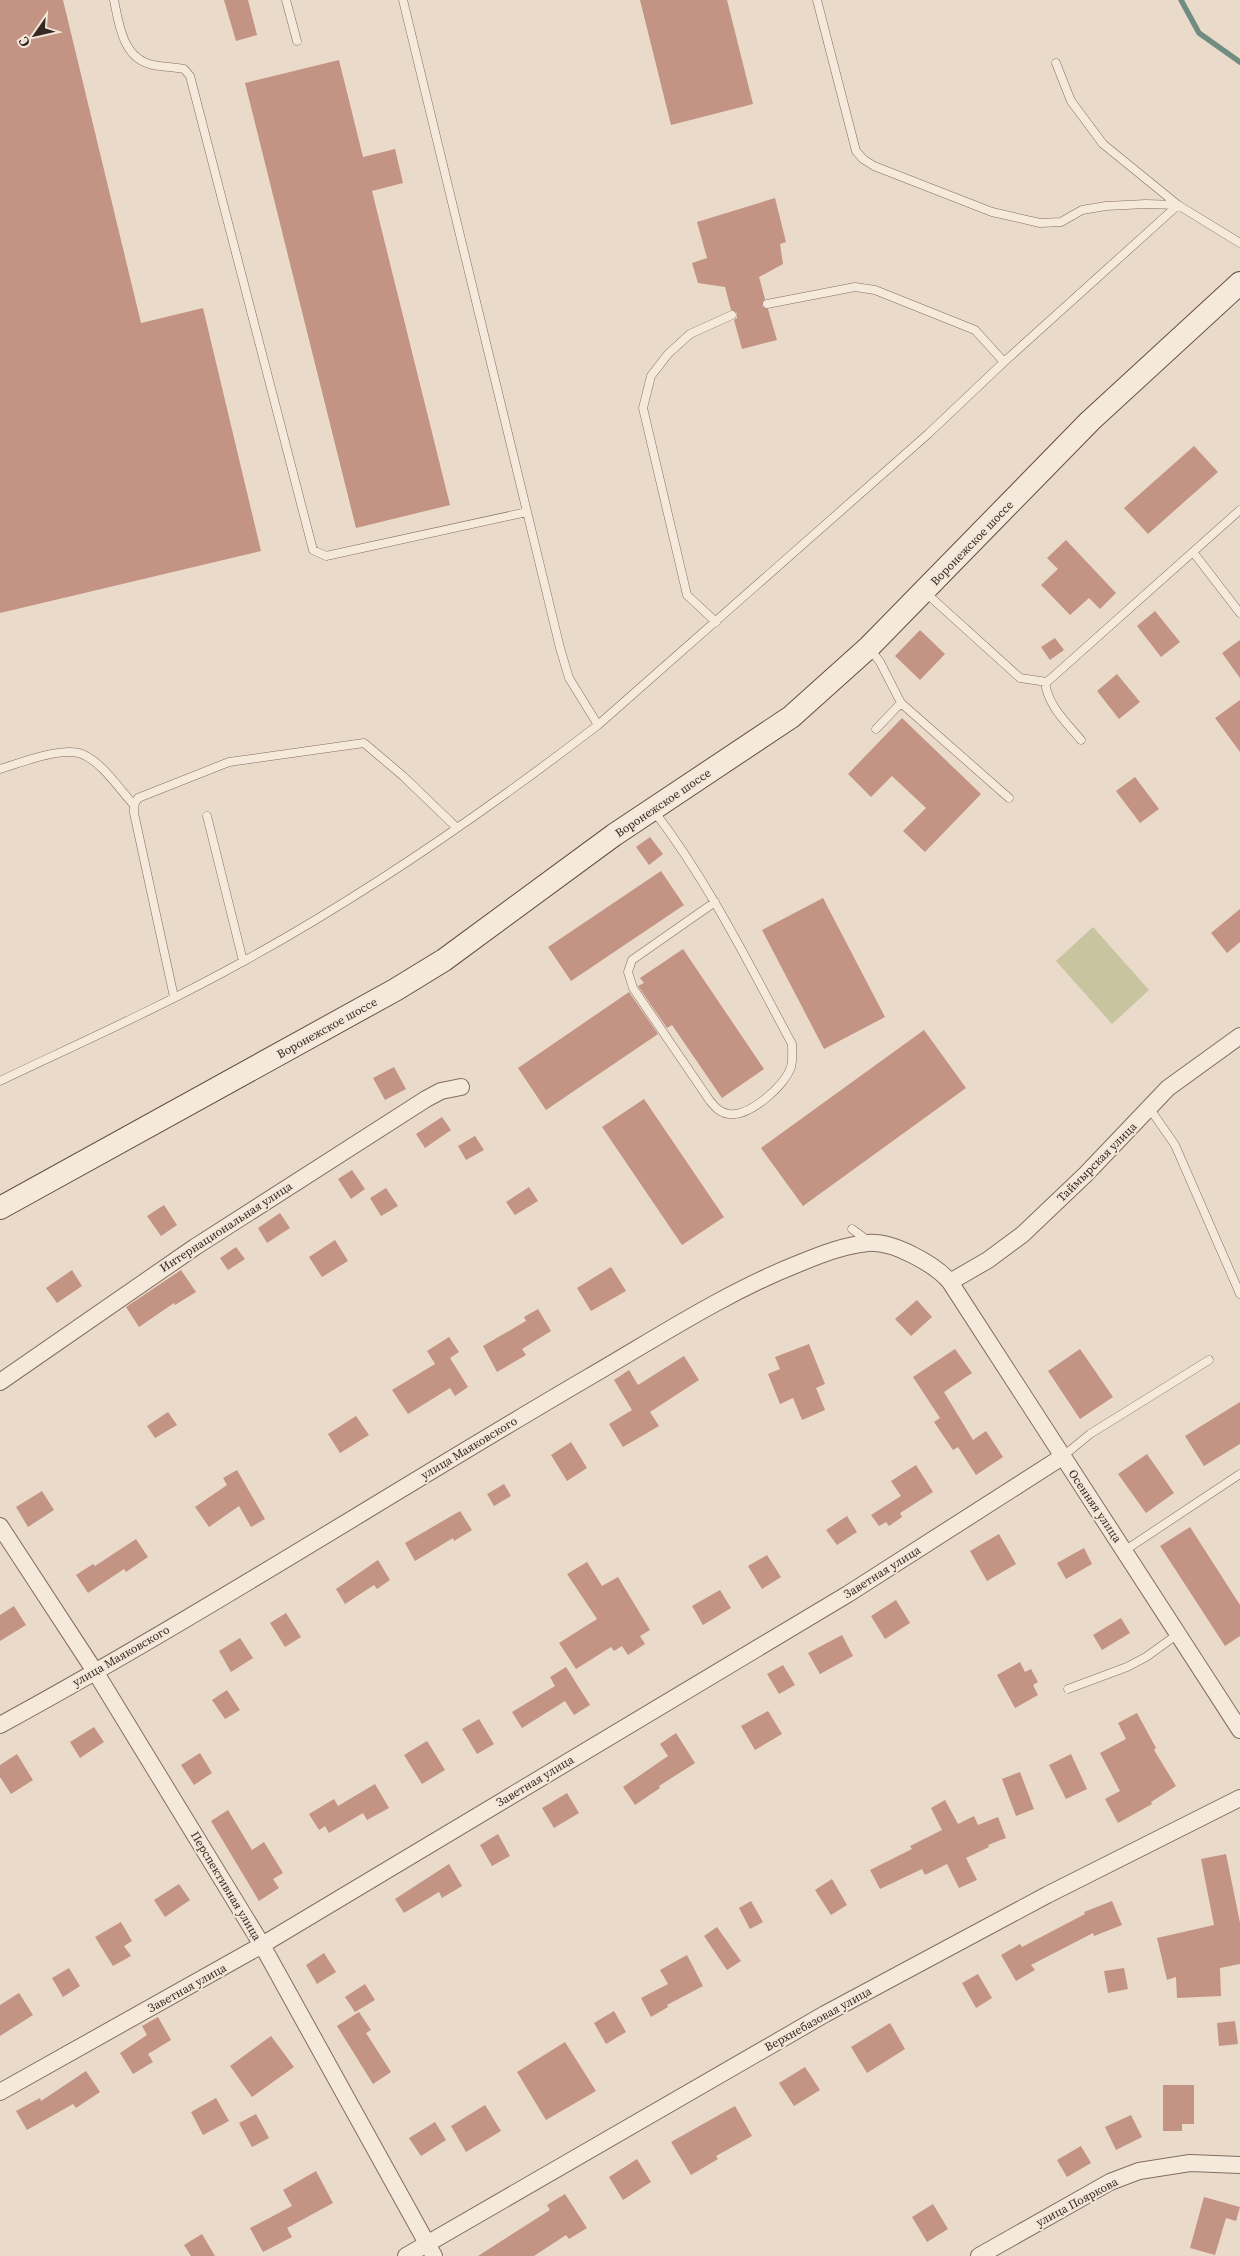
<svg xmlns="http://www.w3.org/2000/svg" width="1240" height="2256" font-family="'Source Serif 4',serif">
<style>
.green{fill:#c7c49f}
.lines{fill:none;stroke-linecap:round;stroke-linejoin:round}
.stream{stroke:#718c81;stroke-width:5.5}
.building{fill:#c39384}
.service-casing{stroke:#846d60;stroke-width:9}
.minor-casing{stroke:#846d60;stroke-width:18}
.secondary-casing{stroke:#664e43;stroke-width:24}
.service{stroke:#f5e9dc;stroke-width:8}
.minor{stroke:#f5e9dc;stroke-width:16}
.secondary{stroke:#f5e9dc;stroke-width:22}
.labels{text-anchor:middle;stroke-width:4;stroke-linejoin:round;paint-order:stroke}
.street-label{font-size:12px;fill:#372822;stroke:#f2e6d8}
</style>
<rect width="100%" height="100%" fill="#eadaca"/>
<!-- green -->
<path class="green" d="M1093,927L1149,990L1112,1024L1056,961Z"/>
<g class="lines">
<!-- stream -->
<path class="stream" d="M1181,0L1199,33L1240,62"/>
</g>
<!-- building -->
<path class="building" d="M0,0H63L141,323L203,308L261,551L0,613Z
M224,0H248L257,35L236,41Z
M640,0H727L753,104L671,125Z
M339,60L363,157L395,149L403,183L372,191L450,505L356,528L245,83Z
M775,198L786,242L780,244L783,264L759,277L765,299L762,306L768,309L777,340L742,349L734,320L737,318V313L731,310L725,287L698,283L692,263L707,258L697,222Z
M1194,446L1218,472L1148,534L1124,508Z
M1066,540L1116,593L1100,609L1089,598L1070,615L1041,585L1058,569L1047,558Z
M1155,611L1180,642L1161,657L1137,626Z
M920,630L945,654L920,680L895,656Z
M1055,638L1064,650L1050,660L1041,647Z
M1240,640V678L1222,653Z
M1117,674L1140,702L1119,719L1097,691Z
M1240,700V752L1215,718Z
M902,718L981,794L925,852L903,831L926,808L892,776L871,797L848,774Z
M1135,777L1159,809L1140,823L1116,791Z
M650,837L663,854L649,865L636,847Z
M661,871L684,905L571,981L548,947Z
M823,898L885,1017L824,1049L762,930Z
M1240,909V942L1227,953L1211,933Z
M683,949L764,1069L722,1098L672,1025L667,1028L638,986L644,983L640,978Z
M629,992L658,1034L546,1110L518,1068Z
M924,1030L966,1088L803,1206L761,1148Z
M394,1067L406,1089L385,1100L373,1078Z
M644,1099L724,1217L682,1245L602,1127Z
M442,1117L451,1130L425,1148L416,1134Z
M475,1136L484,1150L466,1160L458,1146Z
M352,1170L365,1189L351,1199L338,1179Z
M529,1187L538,1201L515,1215L506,1202Z
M386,1188L398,1206L381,1216L370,1198Z
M164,1205L177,1225L161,1236L147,1216Z
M280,1213L290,1228L267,1243L258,1228Z
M335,1240L348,1261L322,1277L309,1257Z
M236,1247L245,1259L228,1270L220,1258Z
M611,1267L626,1291L591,1311L577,1288Z
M72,1270L82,1286L57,1303L46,1288Z
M181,1270L196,1292L175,1305L174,1303L139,1327L126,1307Z
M917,1300L932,1317L911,1336L895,1319Z
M538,1309L551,1331L522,1349L526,1355L497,1372L483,1346L526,1321L524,1317Z
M449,1337L459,1352L450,1358L468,1387L455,1396L450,1388L408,1414L392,1390L435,1364L427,1351Z
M809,1344L825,1384L816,1388L825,1410L802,1420L793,1398L780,1404L768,1374L780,1369L775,1357Z
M955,1349L972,1373L944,1392L973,1440L986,1431L1003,1457L976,1475L958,1447L953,1450L934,1422L940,1418L913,1377Z
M1080,1349L1113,1397L1080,1419L1048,1371Z
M684,1356L699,1380L650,1412L659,1426L623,1447L609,1424L632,1410L614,1380L629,1370L638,1385Z
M1240,1402V1444L1204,1466L1185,1436Z
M168,1412L177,1425L155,1438L147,1426Z
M356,1416L369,1435L340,1453L328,1434Z
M571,1442L587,1468L567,1481L551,1455Z
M1147,1454L1174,1493L1146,1513L1118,1474Z
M916,1465L933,1492L900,1513L902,1517L889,1526L886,1522L879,1526L871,1515L901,1496L891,1481Z
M237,1470L265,1519L251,1527L239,1506L209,1527L195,1507L227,1485L223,1478Z
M504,1484L511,1496L494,1506L487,1494Z
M42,1491L54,1510L28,1527L16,1507Z
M460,1511L472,1530L454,1541L453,1538L415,1561L405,1543Z
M847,1516L857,1532L837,1545L826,1530Z
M1190,1527L1240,1605V1636L1225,1646L1160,1546Z
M999,1534L1016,1564L987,1581L970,1551Z
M136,1539L148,1557L126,1572L124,1569L88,1593L76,1575L93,1564L95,1566Z
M1084,1548L1092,1564L1066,1579L1057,1563Z
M767,1555L781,1577L762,1589L748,1566Z
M378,1560L390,1580L377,1589L374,1585L345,1604L336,1589Z
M587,1562L602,1586L618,1577L650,1630L640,1636L645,1644L628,1655L622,1646L614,1651L611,1647L576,1669L559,1643L597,1619L567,1574Z
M720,1590L731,1608L703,1625L692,1606Z
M896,1600L910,1623L885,1639L871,1616Z
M14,1606L26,1625L0,1641V1615Z
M286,1613L301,1637L285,1647L270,1623Z
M1121,1618L1130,1633L1102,1650L1093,1635Z
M842,1635L853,1656L820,1674L808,1653Z
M240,1638L253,1658L231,1672L219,1651Z
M1020,1662L1025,1672L1031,1669L1038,1682L1033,1685L1038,1695L1015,1708L997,1675Z
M783,1665L795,1685L779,1694L767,1674Z
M566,1667L590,1705L574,1715L565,1701L522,1728L512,1712L555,1686L550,1677Z
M227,1690L240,1710L225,1719L212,1700Z
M768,1711L782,1734L755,1750L741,1726Z
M1137,1713L1156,1748L1154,1750L1176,1786L1151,1802L1152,1804L1118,1823L1105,1799L1120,1791L1100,1753L1126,1739L1118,1723Z
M479,1719L494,1744L477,1754L462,1729Z
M94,1727L104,1742L80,1758L70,1742Z
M676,1733L695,1763L659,1786L660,1788L635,1805L623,1787L668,1756L660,1744Z
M427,1741L445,1770L422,1784L404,1755Z
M200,1753L212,1773L194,1785L181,1765Z
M17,1754L33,1780L11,1794L0,1777V1765Z
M1071,1754L1087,1789L1066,1799L1049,1765Z
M1020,1772L1034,1809L1016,1816L1002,1779Z
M375,1784L389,1808L367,1820L363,1813L329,1833L325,1826L319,1830L309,1814L334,1799L338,1806Z
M567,1793L579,1813L554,1828L542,1808Z
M945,1800L958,1824L974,1816L978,1825L998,1817L1006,1838L988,1845L989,1847L966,1858L977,1880L959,1888L947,1864L925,1875L922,1869L880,1889L870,1870L912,1849L910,1846L942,1830L931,1808Z
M228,1810L252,1850L264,1842L283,1873L273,1879L279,1888L259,1901L211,1821Z
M498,1834L510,1856L492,1866L480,1845Z
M1226,1854L1240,1923V1964L1220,1968L1221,1996L1177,1998L1176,1977L1167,1980L1157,1938L1214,1925L1201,1859Z
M449,1864L462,1886L442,1898L439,1892L404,1913L395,1899Z
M832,1879L847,1905L831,1915L815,1890Z
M179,1884L190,1900L165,1917L154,1900Z
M751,1901L763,1922L750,1929L739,1908Z
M1112,1901L1122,1925L1094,1936L1093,1933L1031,1965L1035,1970L1016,1981L1001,1955L1020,1944L1022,1947L1085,1914L1084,1912Z
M121,1922L132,1941L124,1946L131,1956L113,1966L95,1937Z
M717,1927L741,1961L727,1970L704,1936Z
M324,1953L336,1972L317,1984L306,1965Z
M687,1955L703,1986L667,2005L668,2007L651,2017L641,1998L668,1984L660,1970Z
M69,1968L80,1986L63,1997L52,1978Z
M1124,1968L1128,1989L1108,1993L1104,1971Z
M978,1974L992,1998L976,2008L962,1983Z
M365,1984L375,2000L355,2012L345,1997Z
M19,1993L33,2015L0,2036V2005Z
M614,2011L626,2032L606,2044L594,2023Z
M359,2012L371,2030L366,2033L391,2072L373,2084L337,2026Z
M158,2017L171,2040L148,2054L153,2062L133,2074L120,2053L147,2035L142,2026Z
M1235,2021L1238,2044L1219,2046L1217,2023Z
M890,2023L905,2049L867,2073L851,2047Z
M271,2036L294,2067L252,2097L230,2066Z
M565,2042L596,2091L546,2120L517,2072Z
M805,2067L820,2090L794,2106L779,2083Z
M86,2071L100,2092L76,2108L73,2104L27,2130L16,2111L40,2098L41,2101Z
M1163,2085H1194V2124H1182V2131H1163Z
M216,2098L229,2121L203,2135L191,2112Z
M485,2105L501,2131L466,2152L451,2126Z
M735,2106L752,2136L716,2156L718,2159L691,2175L671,2142Z
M256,2114L269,2138L252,2147L239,2123Z
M1131,2115L1142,2137L1116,2150L1105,2127Z
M435,2122L446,2140L421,2156L409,2138Z
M1081,2146L1091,2163L1067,2177L1057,2160Z
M637,2159L651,2182L623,2200L609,2177Z
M316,2171L333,2203L287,2228L292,2237L263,2252L250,2228L292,2206L283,2190Z
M565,2194L587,2228L569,2239L566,2235L534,2256H478L550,2210L547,2205Z
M1204,2197L1240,2207L1236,2221L1226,2218L1215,2255L1190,2248Z
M933,2204L948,2229L927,2242L912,2217Z
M202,2234L215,2256H191L184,2245Z"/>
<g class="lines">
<defs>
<path id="service" d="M114,0C119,25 123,59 153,65C163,67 173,67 184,69L190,76L313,550L326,556L527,512
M286,0L297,41
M403,0L560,648L569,678L598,725
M817,0L856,151L863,159L874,166L992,212L1040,223L1061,222L1082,210L1106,206L1146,204L1178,205L1103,144L1071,101L1056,63
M767,304L855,287L875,290L975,330L1004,362
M1193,552L1240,613
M926,593L1020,678L1047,682L1240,510
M716,622L687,595L643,408L651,376L668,354L690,334L732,315
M870,649L880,662L901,703L1009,798
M1045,682C1048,706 1066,722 1081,740
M876,729L901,703
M0,769C20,763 63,746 82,754C103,763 119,789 134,805
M654,811C709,883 749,964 792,1044C792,1051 793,1060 791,1067C785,1086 749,1117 729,1114C720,1113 715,1107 710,1101L633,988L628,972L632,960L715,902
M207,816L243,961
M174,997L134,813V805L138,798L229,762L364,743L403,776L457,828
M0,1081C82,1042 165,1005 244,961C368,893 486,811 598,725L928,434L1004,362L1178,205L1240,243
M1150,1109L1175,1145L1240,1294
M852,1229L867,1240
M1062,1457L1090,1434L1209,1360
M1124,1551L1240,1474
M1068,1689L1127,1667L1146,1657L1178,1634"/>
<path id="minor" d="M950,1282L988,1260L1023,1234L1086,1174L1168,1088L1240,1036
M0,1382L195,1247L426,1099L441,1091L461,1087
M0,1526L96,1673L262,1945L434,2256
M0,1725C200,1616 392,1492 589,1377C658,1337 726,1292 800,1263C822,1254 845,1245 868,1243C893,1241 935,1264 950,1282L1240,1730
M0,2092L262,1945L848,1594L1062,1457
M406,2256L825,2014L1047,1895L1240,1798
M979,2256L1110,2182L1139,2171L1190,2163L1240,2165"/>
<path id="secondary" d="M0,1208L395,990L444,960L614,835L791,717L869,647L1090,421L1240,283"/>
</defs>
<!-- service casing -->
<use href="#service" class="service-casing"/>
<!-- minor casing -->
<use href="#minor" class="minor-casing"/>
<!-- secondary casing -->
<use href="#secondary" class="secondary-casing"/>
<!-- service -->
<use href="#service" class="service"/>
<!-- minor -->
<use href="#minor" class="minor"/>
<!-- secondary -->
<use href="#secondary" class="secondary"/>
</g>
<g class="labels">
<!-- street labels -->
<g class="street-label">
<text transform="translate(972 543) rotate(-46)" y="4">Воронежское шоссе</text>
<text transform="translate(663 803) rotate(-34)" y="4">Воронежское шоссе</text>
<text transform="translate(327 1028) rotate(-29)" y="4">Воронежское шоссе</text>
<text transform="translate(1097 1162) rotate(-45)" y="4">Таймырская улица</text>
<text transform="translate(226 1227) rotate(-33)" y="4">Интернациональная улица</text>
<text transform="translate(469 1448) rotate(-31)" y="4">улица Маяковского</text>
<text transform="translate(1095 1506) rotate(56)" y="4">Осенняя улица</text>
<text transform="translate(882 1572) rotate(-32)" y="4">Заветная улица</text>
<text transform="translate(121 1656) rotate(-30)" y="4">улица Маяковского</text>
<text transform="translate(535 1781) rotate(-31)" y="4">Заветная улица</text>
<text transform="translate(226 1886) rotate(59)" y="4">Перспективная улица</text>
<text transform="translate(187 1988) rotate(-29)" y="4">Заветная улица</text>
<text transform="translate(818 2019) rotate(-29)" y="4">Верхнебазовая улица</text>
<text transform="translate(1077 2202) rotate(-28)" y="4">улица Пояркова</text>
</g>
</g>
<!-- north arrow -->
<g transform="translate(35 35) rotate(236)" stroke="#f2e6d8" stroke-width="4" paint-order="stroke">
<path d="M0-4L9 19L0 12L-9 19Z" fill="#372822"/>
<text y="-8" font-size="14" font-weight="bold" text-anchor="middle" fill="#372822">С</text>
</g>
</svg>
